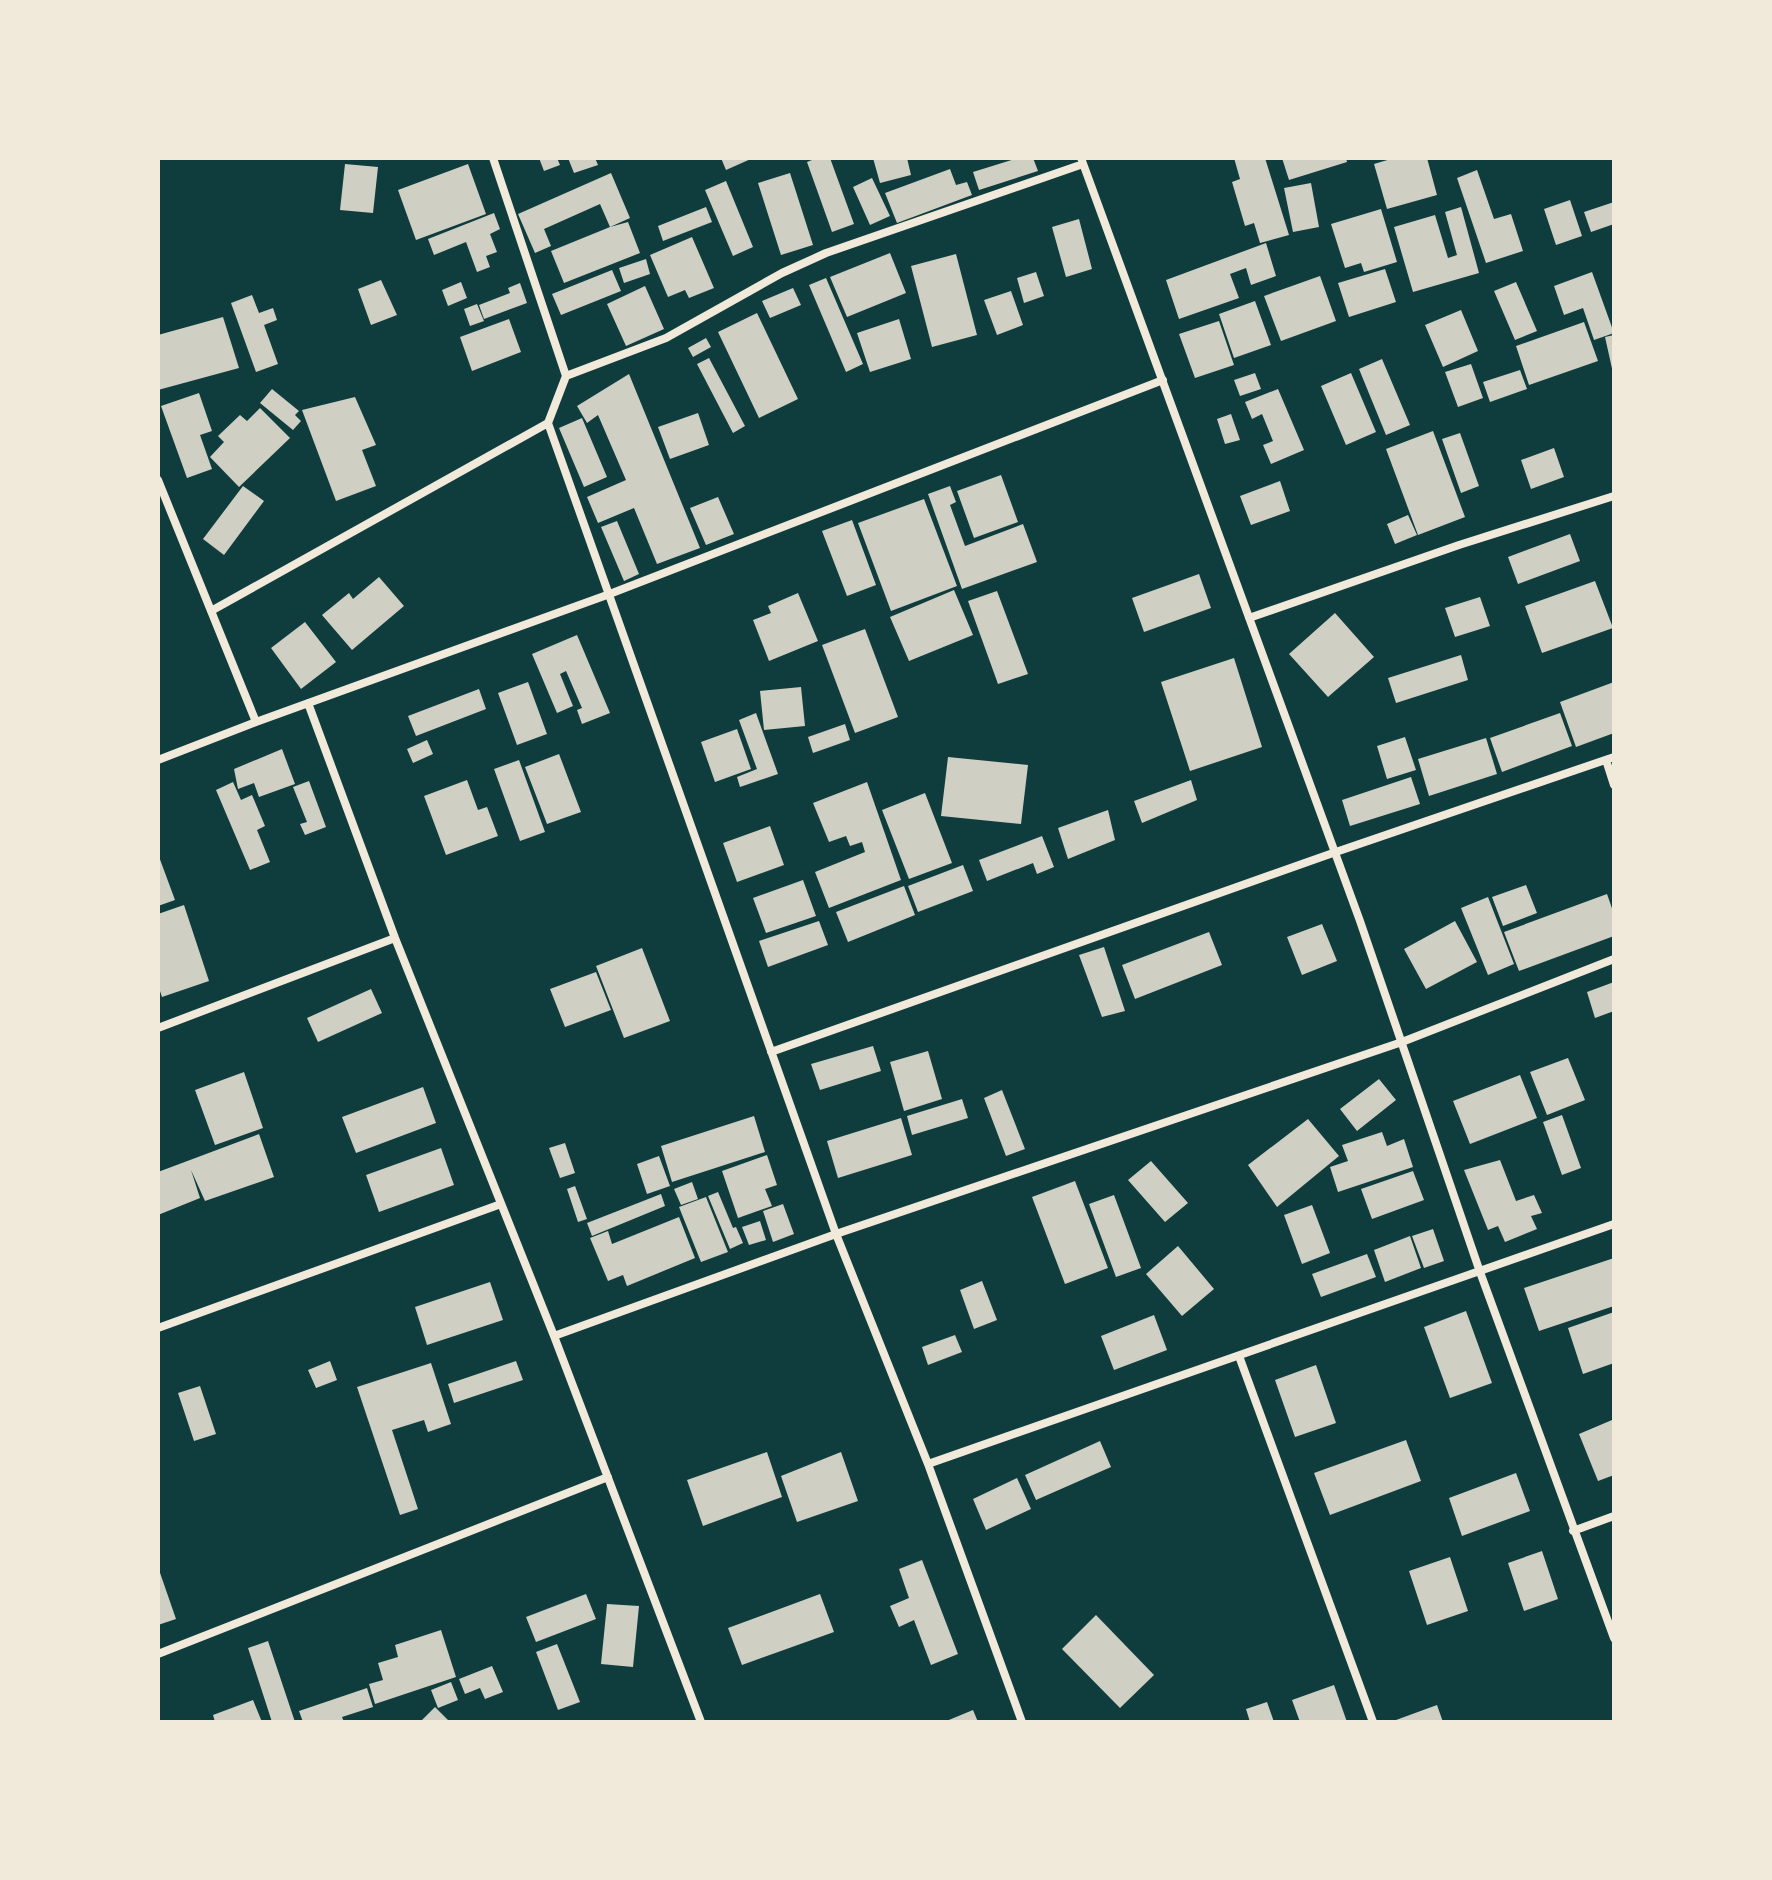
<svg xmlns="http://www.w3.org/2000/svg" width="1772" height="1880" font-family="Arial,sans-serif">
<style>
.building{fill:#cfcfc3}
.lines{fill:none;stroke-linecap:round;stroke-linejoin:round}
.minor{stroke:#f1e9da;stroke-width:8}
</style>
<rect width="100%" height="100%" fill="#0f3d3e"/>
<!-- building -->
<path class="building" d="M539,158H557L560,165L544,171Z
M568,158H595L598,165L574,173Z
M721,158H753L726,170Z
M817,158H830L854,224L832,232L807,162Z
M873,158H907L911,175L880,183Z
M1018,158H1033L1038,171L979,190L973,172Z
M1234,158H1265L1289,235L1260,243L1254,223L1245,226L1232,182L1240,179Z
M1282,158H1346L1347,162L1289,180Z
M1394,158H1427L1437,195L1387,209L1374,164Z
M345,164L378,167L373,213L340,210Z
M468,164L486,214L416,240L398,190Z
M950,169L956,185L967,182L972,195L897,223L885,193Z
M1477,170L1494,219L1511,214L1523,251L1486,263L1457,178Z
M611,173L630,218L610,227L628,222L640,253L564,283L551,251L610,227L600,204L544,229L551,246L535,253L518,214Z
M790,173L813,245L781,255L758,183Z
M872,178L890,216L870,225L853,187Z
M726,181L753,247L733,256L705,190Z
M1311,183L1319,227L1293,232L1284,188Z
M1570,200L1582,236L1556,245L1544,209Z
M1614,202V224L1591,232L1584,212Z
M706,207L712,222L663,241L658,226Z
M1461,207L1479,273L1413,292L1394,227L1435,215L1448,258L1457,255L1445,212Z
M1381,209L1397,262L1364,272L1361,263L1345,268L1331,224Z
M494,213L500,229L490,234L497,252L486,256L490,267L477,272L466,242L434,255L428,239Z
M1079,219L1092,269L1066,277L1052,227Z
M692,237L714,288L689,298L685,290L668,297L650,255Z
M1266,243L1276,276L1251,285L1246,268L1230,274L1239,298L1179,319L1166,280Z
M890,253L906,293L847,317L830,277Z
M956,254L977,335L932,347L911,266Z
M646,259L650,274L624,283L619,268Z
M1385,269L1396,302L1349,317L1338,283Z
M612,270L621,291L561,315L552,294Z
M1036,272L1044,296L1024,303L1017,278Z
M1592,272L1614,333L1594,340L1583,308L1564,315L1554,286Z
M1320,276L1336,321L1281,341L1264,296Z
M826,278L863,364L846,372L809,285Z
M381,280L397,315L371,325L358,289Z
M461,282L467,298L448,306L442,290Z
M1516,282L1537,331L1515,340L1494,291Z
M520,283L527,303L484,319L479,305L510,293L508,288Z
M645,286L664,329L626,346L607,304Z
M793,288L801,305L770,318L762,301Z
M1011,291L1023,325L997,335L984,300Z
M252,295L259,313L273,308L277,320L264,325L278,364L256,372L231,303Z
M1255,301L1271,345L1234,358L1219,314Z
M477,304L484,321L470,326L464,309Z
M1461,310L1478,351L1443,367L1425,325Z
M757,313L798,399L759,418L718,332Z
M223,317L239,368L158,390V335Z
M509,319L521,352L472,371L460,337Z
M899,319L911,359L870,372L857,333Z
M1219,321L1234,365L1195,378L1179,334Z
M1584,322L1598,361L1529,385L1516,346Z
M1614,335V373H1613L1605,337Z
M706,338L711,347L693,357L688,348Z
M709,358L745,426L733,433L697,364Z
M1382,359L1410,425L1386,435L1359,369Z
M1471,364L1483,398L1458,407L1445,372Z
M1520,370L1527,389L1490,402L1483,382Z
M1255,373L1261,389L1240,396L1234,380Z
M1351,373L1376,432L1346,445L1321,386Z
M629,374L700,548L657,564L634,508L598,523L587,497L626,480L598,415L587,423L577,406Z
M272,389L299,411L295,415L301,421L293,430L260,403Z
M1278,389L1304,450L1271,464L1263,445L1273,441L1262,414L1252,419L1245,402Z
M199,393L212,431L200,435L212,469L187,478L161,406Z
M355,397L376,445L362,450L376,486L336,501L302,410Z
M260,408L290,438L239,487L210,457L224,442L218,436L240,415L247,421Z
M698,413L709,445L670,459L658,427Z
M1231,414L1240,440L1225,444L1217,419Z
M582,418L607,477L584,487L559,428Z
M1433,431L1465,517L1418,535L1386,449Z
M1460,433L1479,486L1461,493L1442,439Z
M1554,448L1564,477L1531,489L1521,460Z
M1001,475L1018,522L974,538L957,491Z
M1280,481L1290,511L1251,525L1240,496Z
M243,486L264,501L224,555L203,539Z
M950,486L956,502L950,505L965,546L1023,524L1037,562L962,589L928,494Z
M718,497L734,534L706,545L690,508Z
M924,499L957,586L891,611L858,523Z
M1408,515L1417,535L1395,544L1387,524Z
M852,520L876,585L847,596L822,531Z
M617,521L639,574L624,581L601,527Z
M1570,534L1580,561L1518,584L1508,557Z
M1199,574L1211,608L1144,632L1132,598Z
M379,577L404,606L352,650L322,615L349,593L353,599Z
M1595,581L1613,628L1542,653L1525,606Z
M954,590L973,635L909,661L890,617Z
M997,591L1028,674L998,684L968,601Z
M798,593L818,641L769,661L753,620L771,613L768,606Z
M1480,597L1490,626L1455,637L1445,608Z
M1335,613L1374,657L1328,697L1289,654Z
M305,622L336,662L301,689L271,648Z
M865,629L898,717L855,733L822,645Z
M577,635L610,713L582,724L577,710L582,708L566,671L560,674L573,706L557,713L532,654Z
M1461,655L1468,680L1396,703L1388,678Z
M1234,658L1262,747L1190,771L1161,682Z
M528,682L547,734L517,745L498,693Z
M1614,682V733L1576,747L1560,702Z
M801,687L805,726L764,730L760,691Z
M479,689L486,709L416,736L408,716Z
M756,713L778,774L740,787L737,777L757,769L739,720Z
M1560,713L1572,746L1502,772L1490,738Z
M845,724L850,740L813,753L808,737Z
M737,729L751,769L715,782L701,742Z
M1405,737L1416,770L1387,779L1377,746Z
M1486,738L1497,774L1429,796L1418,759Z
M427,740L433,754L413,763L407,749Z
M282,749L295,784L259,797L254,783L238,789L234,769Z
M559,754L581,812L547,824L525,767Z
M948,757L1028,765L1021,824L941,816Z
M519,760L545,832L520,841L494,769Z
M1411,777L1420,804L1350,826L1342,800Z
M467,780L478,810L487,807L498,836L446,855L424,796Z
M1191,780L1197,800L1142,823L1134,801Z
M309,781L326,827L305,835L300,824L307,822L293,787Z
M233,782L241,800L252,795L265,826L257,830L270,862L250,870L216,790Z
M867,782L901,880L829,908L815,872L865,852L862,842L850,846L846,836L829,842L813,803Z
M925,793L952,863L909,879L882,810Z
M1108,810L1115,840L1068,859L1058,828Z
M770,826L784,865L737,882L723,843Z
M1042,836L1054,867L1037,874L1033,863L987,881L979,860Z
M158,854L175,900L158,906Z
M963,865L973,891L918,912L908,886Z
M803,880L816,916L766,933L753,898Z
M1526,885L1537,913L1503,926L1492,897Z
M904,886L915,915L848,942L836,912Z
M1607,894L1614,914V936L1519,971L1504,932Z
M1488,897L1514,964L1488,975L1461,908Z
M184,905L209,981L162,997L158,985V914Z
M819,921L828,945L768,967L759,941Z
M1455,921L1477,962L1426,989L1404,949Z
M1322,924L1337,961L1302,975L1287,937Z
M1209,932L1222,965L1135,999L1122,965Z
M1104,947L1125,1011L1102,1017L1079,955Z
M642,948L670,1021L624,1038L596,966Z
M596,972L611,1010L565,1027L550,989Z
M1614,982V1011L1595,1018L1587,992Z
M371,989L382,1013L318,1042L307,1018Z
M873,1046L881,1071L820,1090L811,1064Z
M928,1051L942,1099L904,1111L890,1062Z
M1568,1058L1585,1100L1547,1115L1530,1072Z
M244,1072L263,1128L215,1145L195,1090Z
M1520,1075L1537,1118L1470,1144L1453,1101Z
M1379,1079L1396,1100L1357,1131L1340,1109Z
M423,1087L436,1123L356,1153L342,1117Z
M1002,1090L1025,1149L1006,1156L984,1098Z
M962,1099L968,1118L912,1135L907,1116Z
M1562,1115L1581,1168L1562,1175L1543,1122Z
M754,1116L765,1152L672,1182L661,1146Z
M901,1118L912,1155L838,1178L827,1141Z
M1308,1119L1339,1156L1277,1207L1248,1165Z
M1382,1132L1387,1146L1404,1139L1413,1167L1338,1192L1330,1167L1348,1161L1342,1145Z
M259,1134L274,1177L205,1201L191,1170L200,1198L158,1215V1172Z
M565,1143L575,1173L560,1178L549,1148Z
M441,1148L454,1185L379,1212L366,1175Z
M767,1155L777,1185L765,1189L772,1206L738,1218L722,1171Z
M659,1156L670,1186L647,1194L637,1164Z
M1500,1160L1516,1201L1534,1195L1542,1213L1531,1216L1537,1229L1505,1242L1498,1226L1488,1230L1464,1170Z
M1151,1161L1188,1203L1165,1222L1128,1180Z
M1413,1171L1424,1200L1372,1219L1361,1189Z
M1075,1181L1108,1268L1065,1284L1032,1197Z
M692,1182L698,1199L681,1205L674,1189Z
M575,1186L587,1219L578,1222L567,1189Z
M718,1192L733,1228L736,1227L743,1243L730,1249L708,1196Z
M661,1194L665,1206L592,1236L587,1223Z
M1114,1195L1141,1268L1116,1277L1089,1204Z
M706,1197L728,1252L701,1262L679,1207Z
M783,1204L794,1234L773,1242L763,1211Z
M1312,1205L1330,1253L1302,1264L1284,1215Z
M679,1217L695,1258L627,1286L623,1275L608,1281L590,1238L608,1231L612,1244Z
M760,1221L766,1240L749,1245L742,1227Z
M1433,1229L1444,1261L1424,1268L1412,1236Z
M1410,1236L1421,1268L1385,1282L1374,1250Z
M1178,1246L1214,1289L1182,1316L1146,1274Z
M1367,1254L1376,1277L1321,1297L1312,1274Z
M1614,1258V1306L1539,1331L1524,1288Z
M982,1281L997,1320L974,1329L960,1290Z
M490,1282L503,1320L427,1345L415,1307Z
M1466,1311L1492,1383L1450,1398L1424,1327Z
M1614,1312V1363L1583,1374L1568,1328Z
M1154,1315L1167,1350L1114,1370L1101,1336Z
M955,1335L962,1352L928,1365L922,1347Z
M330,1361L337,1380L316,1388L308,1370Z
M516,1361L523,1380L454,1403L448,1384Z
M431,1363L451,1424L428,1432L424,1420L392,1430L418,1509L400,1515L357,1387Z
M1316,1365L1336,1423L1295,1437L1275,1380Z
M200,1386L216,1434L194,1441L178,1393Z
M1612,1420L1614,1426V1475L1598,1481L1579,1434Z
M1406,1440L1421,1481L1330,1515L1314,1473Z
M1100,1441L1111,1467L1036,1500L1025,1475Z
M767,1452L782,1497L703,1526L687,1480Z
M841,1452L858,1501L797,1522L781,1476Z
M1516,1473L1530,1511L1462,1536L1449,1498Z
M1017,1478L1031,1509L986,1530L973,1499Z
M1542,1551L1558,1599L1524,1611L1508,1563Z
M1450,1557L1468,1611L1427,1625L1409,1571Z
M922,1560L958,1654L931,1665L914,1620L899,1627L890,1606L909,1598L899,1569Z
M158,1567L176,1619L158,1625Z
M586,1594L596,1619L536,1642L526,1617Z
M820,1594L834,1632L742,1665L728,1628Z
M607,1604L639,1606L633,1667L601,1664Z
M1096,1615L1154,1675L1120,1708L1062,1649Z
M441,1630L456,1677L375,1704L369,1684L383,1680L378,1663L398,1657L395,1645Z
M268,1641L295,1722H272L248,1648Z
M557,1644L580,1702L558,1710L536,1652Z
M492,1666L503,1692L485,1699L480,1688L465,1694L459,1679Z
M451,1682L458,1700L438,1708L431,1690Z
M1334,1685L1347,1722H1300L1292,1700Z
M367,1688L373,1707L342,1717L344,1722H303L299,1711Z
M253,1700L262,1722H215L213,1715Z
M1267,1702L1274,1722H1250L1246,1709Z
M1437,1705L1443,1722H1396V1720Z
M435,1707L450,1722H420Z
M973,1710L978,1722H944Z"/>
<g class="lines">
<!-- minor -->
<path class="minor" d="M493,158L566,376
M1081,158L1360,921L1480,1272L1614,1638
M548,423L836,1234L928,1464L1022,1722
M158,480L256,722
M211,611L548,423L566,376L666,338L782,273L826,253L1083,164
M1249,618L1459,545L1614,496
M308,703L395,938L554,1336L701,1722
M158,760L256,722L607,595L1163,380
M1606,760L1614,785
M158,1028L395,938
M771,1052L1333,853L1614,757
M158,1328L501,1204
M554,1336L836,1234L1402,1042L1614,959
M1239,1356L1373,1722
M928,1464L1614,1224
M1573,1531L1614,1516
M158,1654L608,1477"/>
</g>
<!-- border -->
<rect width="1772" height="1880" fill="none" stroke="#f1e9da" stroke-width="320"/>
</svg>
